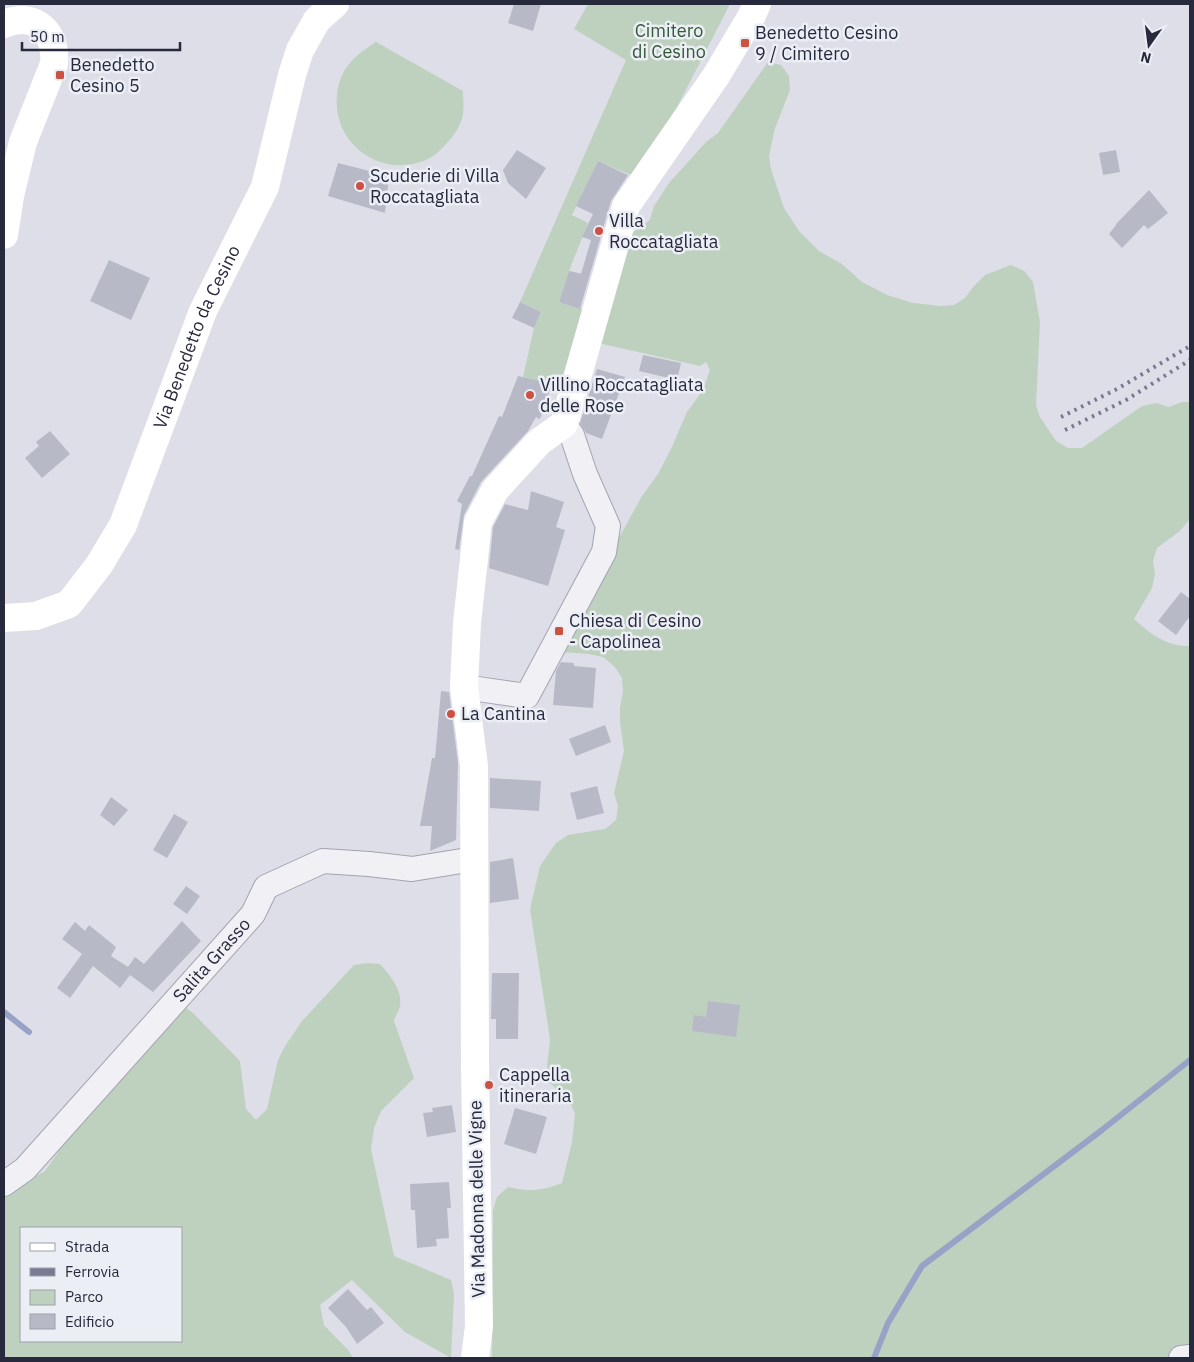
<svg xmlns="http://www.w3.org/2000/svg" width="1194" height="1362" font-family="'IBM Plex Sans',sans-serif">
<style>
.green{fill:#bed1bf;fill-rule:evenodd}
.lines{fill:none;stroke-linecap:round;stroke-linejoin:round}
.stream{stroke:#98a2c7;stroke-width:6}
.building{fill:#b7b9c7}
.street-casing{stroke:#a3a4b1;stroke-width:26}
.street{stroke:#f0f0f5;stroke-width:24}
.secondary{stroke:#fff;stroke-width:28}
.rail{stroke:#777a90;stroke-width:4;stroke-dasharray:2.5 5;stroke-linecap:butt}
.poi-dot{fill:#cd5141;stroke:#eceef5;stroke-width:2}
.labels{text-anchor:middle;stroke-width:5;stroke-linejoin:round;paint-order:stroke}
.park-label{font-size:18px;fill:#345937;stroke:#eceef5}
.poi-label{font-size:18px;fill:#27293d;stroke:#eceef5;text-anchor:start}
.street-label{font-size:18px;fill:#27293d;stroke:#eceef5}
</style>
<rect width="100%" height="100%" fill="#dddee7"/>
<!-- green -->
<path class="green" d="M588,4H730L640,179L598,161L572,215L588,223L569,271L559,302L591,312L570,390L523,377L534,328L541,312L520,302L626,60L574,29Z
M376,42L463,91C463,98 464,107 463,114C461,125 454,136 446,144C441,150 433,157 426,160C380,179 332,143 337,95C340,68 354,56 376,42Z
M768,62L781,65L789,76L790,90L775,128L769,156L771,169L784,208L799,231L819,251L842,264L862,282L887,295L913,303L940,306L954,305L965,298L974,286L985,275L1011,265L1024,271L1033,282L1040,322L1036,405L1040,417L1056,441L1068,448H1082L1142,406L1156,403L1169,407L1182,402H1190V519L1180,531L1157,548L1153,561L1155,574L1152,588L1134,619C1150,634 1168,647 1190,646V1358H492L493,1210L497,1197L508,1187C528,1192 543,1191 562,1183L572,1142L575,1113L568,1100L547,1080C546,1066 549,1054 550,1039L530,909L540,866L556,843L568,835L605,829L616,820L618,806L614,793L624,751L620,722V707L623,692L622,678L614,666L603,657L589,654L560,652L604,565L642,496L658,474L671,449L687,412L703,390L710,370L706,362L700,366L598,343L625,238L650,220L654,206L669,183L706,142L718,133Z
M367,963L380,964C389,974 403,990 400,1006C399,1011 395,1016 394,1021L414,1078L381,1111L374,1128L371,1149L394,1256L451,1280L454,1294L451,1358L405,1332L352,1280L320,1305L324,1325L349,1351L353,1358H4V1194L45,1171L78,1124L176,1001L192,1012L240,1061L246,1109L256,1120L267,1109L278,1060L285,1046L302,1021L354,965ZM21,1228H181V1341H21Z"/>
<g class="lines">
<!-- stream -->
<path class="stream" d="M4,1012L29,1032
M874,1358L888,1323L922,1266L1102,1130L1190,1060"/>
</g>
<!-- building -->
<path class="building" d="M514,4H541L533,31L508,23Z
M517,150L546,168L526,199L508,183L503,170Z
M1116,150L1120,172L1103,175L1099,153Z
M598,161L628,175L611,201L580,309L559,302L569,271L583,274H581L591,240L582,237L593,214L576,206Z
M338,163L389,176L385,213L328,196Z
M1149,190L1168,213L1148,229L1144,225L1122,248L1109,234L1116,225V224Z
M109,260L150,278L131,320L90,301Z
M520,302L541,312L534,328L512,318Z
M643,355L681,363L677,380L639,371Z
M597,369L625,377L602,439L586,433L580,423Z
M518,376L552,384L540,419L536,417L528,431L481,482L464,515L459,550L455,549L462,504L457,501L470,476H472L499,416L502,417Z
M50,431L70,454L42,478L25,458L39,446L36,442Z
M531,491L564,502L556,527L565,530L548,586L489,568L493,527L505,504L528,510Z
M1181,592L1190,599V616L1176,635L1158,621Z
M561,662L574,663V666L596,668L593,708L553,705L556,671Z
M441,691L449,692L458,763L456,840L430,851L432,826H420L432,758H435Z
M605,725L611,742L576,756L569,739Z
M490,778L541,781L539,811L490,808Z
M597,786L604,813L577,820L570,793Z
M111,797L128,810L114,826L100,815Z
M174,814L188,822L167,858L153,850Z
M513,858L519,899L490,903V862Z
M186,886L200,896L187,914L173,904Z
M182,921L201,941L153,992L130,975L120,988L93,966L70,998L57,988L82,954L62,939L75,922L85,931L89,925L116,947L111,956L128,967L135,957L144,964Z
M492,973H519L518,1039H496V1019H491Z
M708,1001L740,1005L736,1037L692,1031L694,1015L706,1017Z
M452,1105L456,1132L427,1137L423,1113L433,1112L432,1108Z
M515,1108L547,1117L536,1154L504,1144Z
M449,1182L451,1208H447L449,1238L436,1239L437,1246L417,1248L415,1210H411L410,1184Z
M348,1289L367,1310L371,1307L384,1323L357,1344L346,1327L328,1308Z"/>
<g class="lines">
<defs>
<g id="street">
<path d="M464,687L527,696L604,552L608,526L585,474L572,435L564,424"/>
<path id="s1" d="M4,1184L25,1169L253,914L266,887L323,861L369,864L412,869L474,859"/>
<path d="M1181,1358L1190,1357"/>
</g>
</defs>
<!-- street casing -->
<use href="#street" class="street-casing"/>
<!-- street -->
<use href="#street" class="street"/>
<!-- secondary -->
<g class="secondary">
<path d="M4,24C35,11 57,32 54,64L23,142L10,196L4,235"/>
<path id="s2" d="M4,618L36,616L69,604L99,565L123,525L203,311L265,187L292,75L300,50L317,20L335,4"/>
<path d="M475,1358L479,1326L475,1064L474,766L464,687L467,623L478,522L495,490L539,442L564,424L626,206L716,76L750,19L757,4"/>
</g>
<!-- rail -->
<path class="rail" d="M1061,417L1117,389L1190,346
M1065,430L1126,400L1190,360"/>
</g>
<!-- markers -->
<g class="poi-dot">
<rect x="740" y="38" width="10" height="10" rx="2.5"/>
<rect x="55" y="70" width="10" height="10" rx="2.5"/>
<circle cx="360" cy="186" r="5"/>
<circle cx="599" cy="231" r="5"/>
<circle cx="530" cy="395" r="5"/>
<rect x="554" y="626" width="10" height="10" rx="2.5"/>
<circle cx="451" cy="714" r="5"/>
<circle cx="489" cy="1085" r="5"/>
</g>
<g class="labels">
<!-- park labels -->
<g class="park-label">
<text x="669" y="37">Cimitero<tspan x="669" dy="21">di Cesino</tspan></text>
</g>
<!-- poi labels -->
<g class="poi-label">
<text x="755" y="39">Benedetto Cesino<tspan x="755" dy="21">9 / Cimitero</tspan></text>
<text x="70" y="71">Benedetto<tspan x="70" dy="21">Cesino 5</tspan></text>
<text x="370" y="182">Scuderie di Villa<tspan x="370" dy="21">Roccatagliata</tspan></text>
<text x="609" y="227">Villa<tspan x="609" dy="21">Roccatagliata</tspan></text>
<text x="540" y="391">Villino Roccatagliata<tspan x="540" dy="21">delle Rose</tspan></text>
<text x="569" y="627">Chiesa di Cesino<tspan x="569" dy="21">- Capolinea</tspan></text>
<text x="461" y="720">La Cantina</text>
<text x="499" y="1081">Cappella<tspan x="499" dy="21">itineraria</tspan></text>
</g>
<!-- street labels -->
<g class="street-label">
<text dy="6" stroke="none"><textPath href="#s2" startOffset="365">Via Benedetto da Cesino</textPath></text>
<text dy="6" stroke="none"><textPath href="#s1" startOffset="306">Salita Grasso</textPath></text>
<text transform="translate(477 1199) rotate(-91)" y="6">Via Madonna delle Vigne</text>
</g>
</g>
<!-- border -->
<rect width="1194" height="1362" fill="none" stroke="#27293d" stroke-width="10"/>
<!-- legend -->
<rect x="20" y="1227" width="162" height="115" fill="#eceef5" stroke="#9d9fab"/>
<rect x="30" y="1243" width="25" height="8" fill="#ffffff" stroke="#9d9fab"/>
<text x="65" y="1252" font-size="15" fill="#27293d">Strada</text>
<rect x="30" y="1268" width="25" height="8" fill="#777a90" stroke="#9d9fab"/>
<text x="65" y="1277" font-size="15" fill="#27293d">Ferrovia</text>
<rect x="30" y="1290" width="25" height="15" fill="#bed1bf" stroke="#9d9fab"/>
<text x="65" y="1302" font-size="15" fill="#27293d">Parco</text>
<rect x="30" y="1314" width="25" height="15" fill="#b7b9c7" stroke="#9d9fab"/>
<text x="65" y="1327" font-size="15" fill="#27293d">Edificio</text>
<!-- north arrow -->
<g transform="translate(1149 45) rotate(194)" stroke="#eceef5" stroke-width="4" paint-order="stroke">
<path d="M0-4L9 19L0 12L-9 19Z" fill="#27293d"/>
<text y="-8" font-size="14" font-weight="bold" text-anchor="middle" fill="#27293d">N</text>
</g>
<!-- scale -->
<path d="M22 42v8h158v-8" fill="none" stroke="#27293d" stroke-width="2.5"/>
<text x="30" y="42" font-size="15" fill="#27293d" stroke="#eceef5" stroke-width="4" paint-order="stroke">50 m</text>
</svg>
